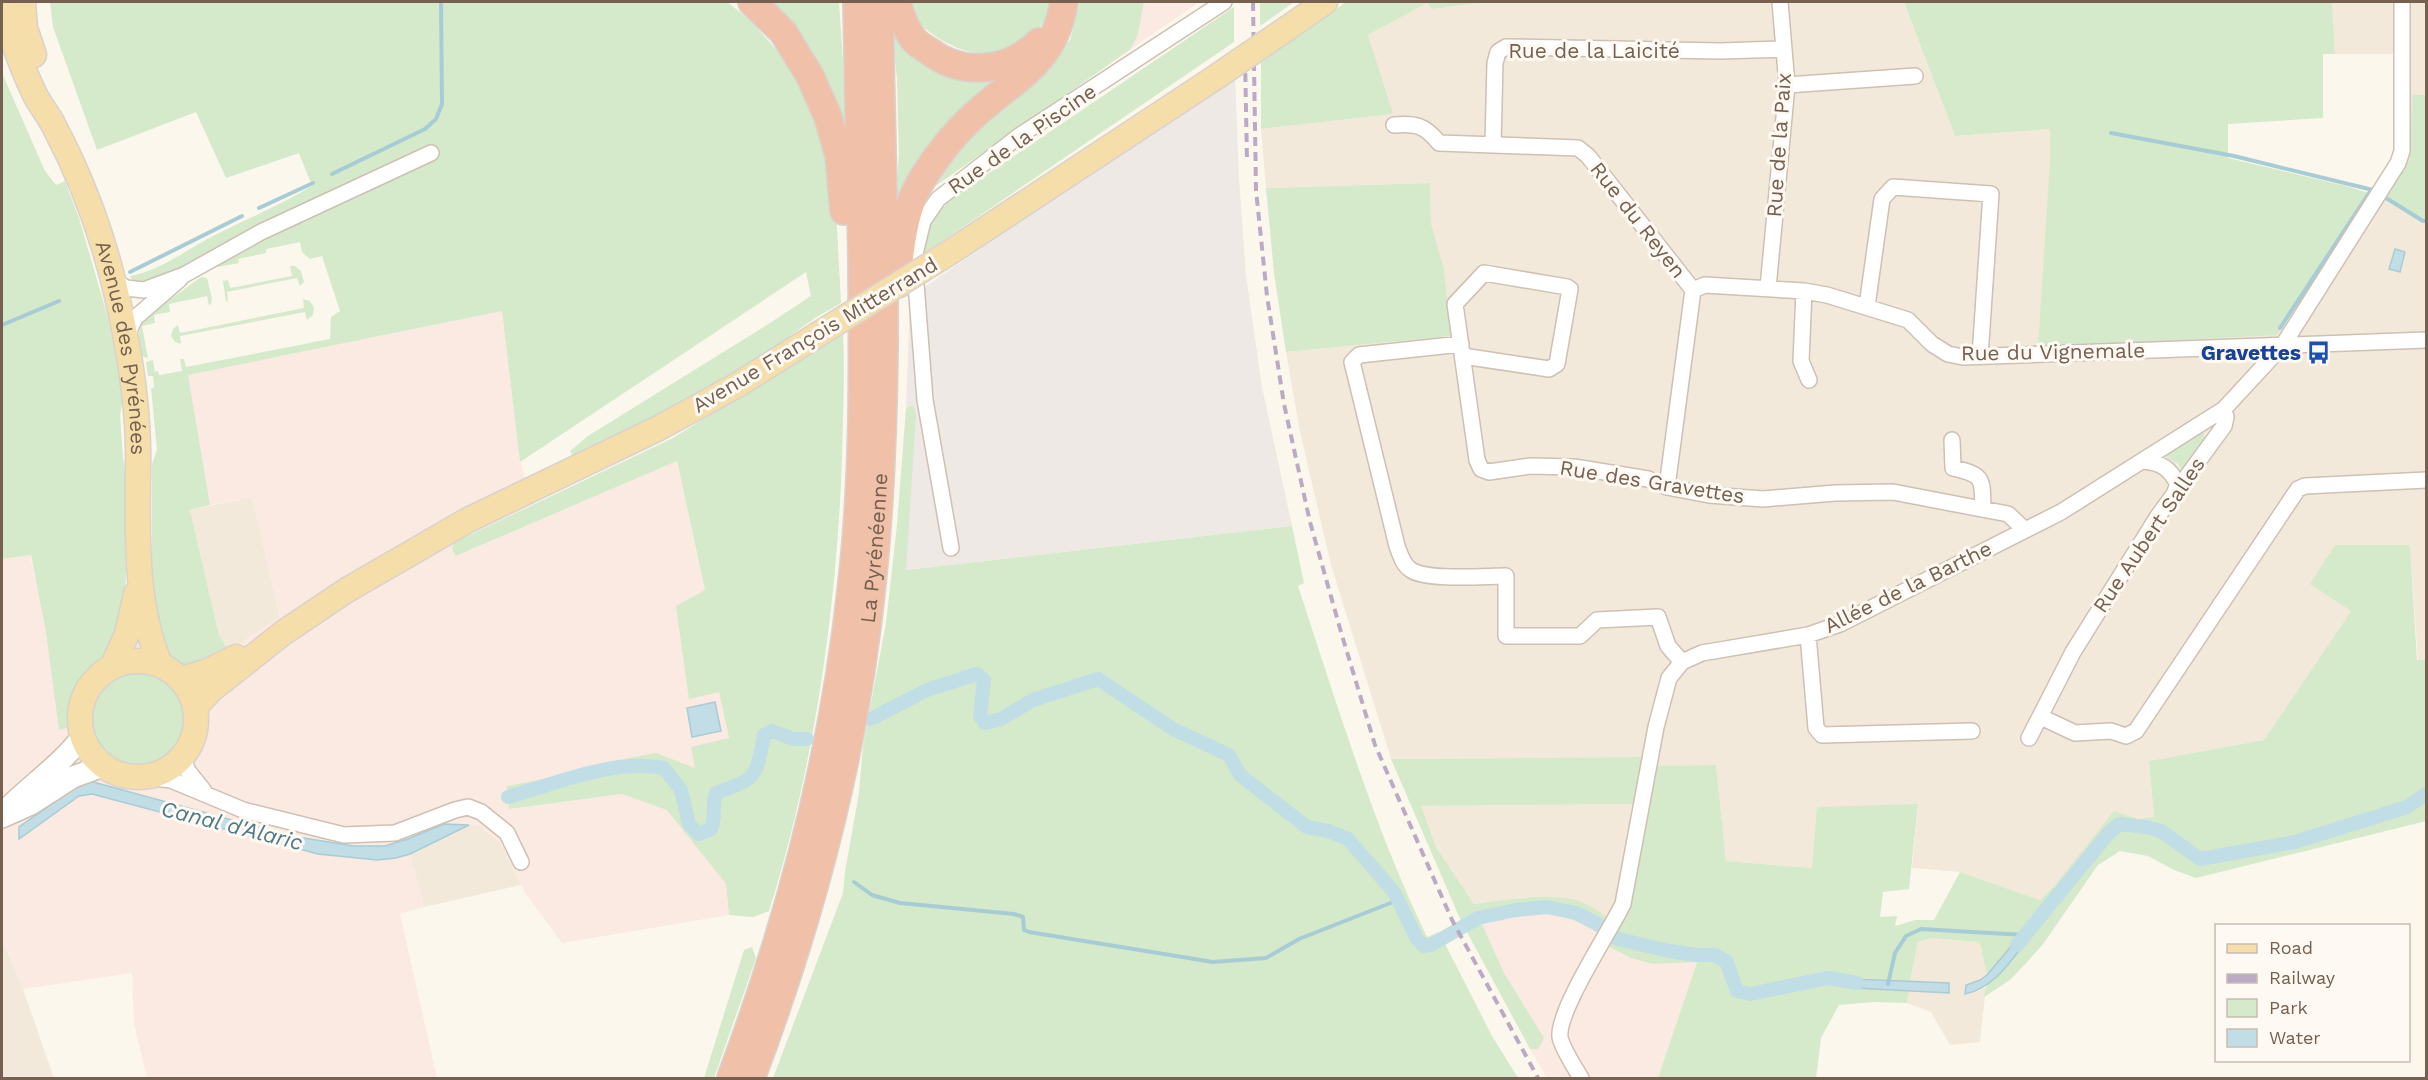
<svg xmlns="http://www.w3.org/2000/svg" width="2428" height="1080" font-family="'Work Sans',sans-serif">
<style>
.residential{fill:#f3e9db;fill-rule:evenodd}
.commercial{fill:#fbeae1}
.industrial{fill:#eee9e4}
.green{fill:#d5e9cb}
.water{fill:#c1dde5;stroke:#a8ccd6;stroke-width:1.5}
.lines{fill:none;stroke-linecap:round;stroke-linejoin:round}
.stream{stroke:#a8ccd6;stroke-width:4}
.canal{stroke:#c1dde5;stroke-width:14}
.street-casing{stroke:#cec0b2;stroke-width:18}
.secondary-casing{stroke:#d0c0b0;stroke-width:24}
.primary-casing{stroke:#d9d2ce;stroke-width:27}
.highway-casing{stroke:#d9d2ce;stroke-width:30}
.street{stroke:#fff;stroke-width:15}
.secondary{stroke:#fff;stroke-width:21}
.primary{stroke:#f5deaa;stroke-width:24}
.highway{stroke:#f1c0a8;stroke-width:27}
.rail{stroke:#bbaac6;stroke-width:4;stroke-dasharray:9 6;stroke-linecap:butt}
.primary-bridge-casing{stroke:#d9d2ce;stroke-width:27;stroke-linecap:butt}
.primary-bridge{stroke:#f5deaa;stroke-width:24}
.labels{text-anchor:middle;stroke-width:6;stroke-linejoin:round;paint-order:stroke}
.street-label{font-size:21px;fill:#766050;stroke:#fefaf3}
.transit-label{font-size:21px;font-weight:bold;fill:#164399;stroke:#fefaf3;text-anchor:end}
.water-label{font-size:22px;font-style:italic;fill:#4a7a88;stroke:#fefaf3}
</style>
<rect width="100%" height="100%" fill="#fcf7ec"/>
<!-- residential -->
<path class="residential" d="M1486,2H1904L1955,136L2050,129V161L2371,194L2396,149L2394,54H2335L2332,2H2426V95L2412,94L2410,159L2386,198L2423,221H2426V660H2418L2410,545L2351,611L2264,740L2149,761L2154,817L2137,819L2056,884L2040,900L1960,872L1912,868L1918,805L1812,868L1726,861L1716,765L1642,766V757L1391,759L1331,565L1300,432L1286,352L1451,336L1444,269L1431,223L1430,183L1266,188L1261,129L1392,114L1368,35L1427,3L1434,9ZM2204,443L2183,472L2174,460Z
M252,497L280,617L229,651L219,635L190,510Z
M1648,804L1619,925L1525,897L1474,904L1436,847L1420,806Z
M469,825H478L500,842L521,885L424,907L410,854Z
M1931,938L1981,942L1987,975L1980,980L1966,985L1965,993L1978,991L1986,987L1980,1042L1950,1045L1931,1012L1907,1003L1909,991L1949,992V983L1910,981L1918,942Z
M2,939L23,989L54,1078H2Z"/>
<!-- commercial -->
<path class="commercial" d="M1144,2H1199L1131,49L1138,34Z
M502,311L520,461L533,504L453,543L452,550L457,556L677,461L705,591L689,698L719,692L729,738L696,769L613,761L544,779L508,786L510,809L622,794L668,810L726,884L729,915L562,943L524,891L500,842L478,825H469L410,854L424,907L400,914L437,1078H147L134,1024L132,973L23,989L2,939V559L30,555L69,727L75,698L87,676L113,653L123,627L229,651L280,617L252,497L210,505L188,375Z
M1556,913L1575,919L1596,932L1605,945L1653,964L1697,961L1658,1078H1547L1530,1049H1538L1482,924L1523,914Z"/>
<!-- industrial -->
<path class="industrial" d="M1235,74L1239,178L1246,275L1262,387L1292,526L905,570L913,405L906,408L910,297Z"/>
<!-- green -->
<path class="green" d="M50,2H727L750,20L793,68L822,133L835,191L841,303L815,318L759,358L656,416L573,456L570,451L588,436L770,323L811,296L806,272L520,462L502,311L188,375L210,505L190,510L219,635L229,651L188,668L177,664L164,652L152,620V464L157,450L151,388H154L153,376H148L146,362L153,360L155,372L158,371L159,375L182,371L180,359H184L186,367L330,339L331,317L340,311L322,256L310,259L302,252L300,242L266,249V253L238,259L239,263L218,267L216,263L233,248L229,240L172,274L145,284V280L134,282L130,276C162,270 189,248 217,234C249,218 282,204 312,186L299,153L226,178L196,112L97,150L53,27Z
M773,2H839L848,137L803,39Z
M905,2H1050C1035,74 960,64 917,21C912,16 908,8 905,2Z
M1080,2H1144L1138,34L1131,49L934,187L935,177L973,129L1036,79L1070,40Z
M1260,2H1294L1260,26Z
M1346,2H1486L1433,9L1427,3L1368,35L1393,114L1261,129V61Z
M1904,2H2332L2335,54H2323V118L2228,124V158L2350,187L2371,194L2277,335L2038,347L2050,161V129L1955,136Z
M1234,7V42L925,253C921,232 937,216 948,201Z
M890,18L995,74L1001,84L893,225L899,156L897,78Z
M2,73L45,171L56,185L65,181L79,218L106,311L116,355L123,399L120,415L123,458L128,483L125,610L113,653L87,676L75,698L69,727L59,730L46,632L31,555L2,559Z
M2412,94L2426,95V221H2423L2386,198L2410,159Z
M1430,183L1431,223L1444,269L1451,336L1286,352L1274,273L1266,188Z
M290,266H295L301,271L304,282L300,286L297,278L227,292L228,301L226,302L223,281L228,280L230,288L292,276Z
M201,277L207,278L212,299L211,304L209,305L207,296L169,304L170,312L154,315L155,323L142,326L148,358L141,356C137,342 137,329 146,317Z
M303,299L310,301L314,308L313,315L307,320L305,312L180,336L181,344L175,342L171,336L173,329L178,325L180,333L304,308Z
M843,331C845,373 843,416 842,458C837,607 814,768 769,911L753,917L729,915L726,884L667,810L622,794L509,809L507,786L544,779L613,761L656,753L695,768L691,747L729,738L719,692L689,699L676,606L705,590L677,461L456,556L452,550L453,543L673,438Z
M913,405L916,415L906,570L1292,526L1304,583L1298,586C1337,704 1373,825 1427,937L1439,932L1492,1036L1518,1078H773L843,893L845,872L859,793L863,746L886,623L897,525L906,408Z
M2204,433V443L2183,473L2178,464L2166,456L2199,434Z
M2335,545H2410L2417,660H2426V821L2196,878L2174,870L2148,856L2120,851L2098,865L2043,944L2028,961L2010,980L1984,997L1986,987L2032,934L1987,975L1980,942L1931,938L1918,942L1910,981L1842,977L1855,988L1909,991L1907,1003L1873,1002L1839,1005L1821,1038L1816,1078H1658L1697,962L1653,964L1631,958L1605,945L1648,804L1421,806L1436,847L1474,904C1506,900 1540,893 1572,899C1586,902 1598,911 1609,919L1596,932C1551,904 1531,912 1482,924L1504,973L1544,1038L1538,1049H1530L1461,921L1391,759L1642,757V766L1716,765L1726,861L1812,868L1817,807L1918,804L1909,889L1883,892L1880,917L1897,916L1895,926L1915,920H1934L1960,872L2040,900L2056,884L2114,811L2137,819L2154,817L2149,761L2264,740L2351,611L2310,584Z
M88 719a49 49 0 1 1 98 0a49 49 0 1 1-98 0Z
M752,947L756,958L714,1078H704L744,950Z"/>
<!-- water -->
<path class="water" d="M2395,249L2405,252L2400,272L2389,269Z
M715,702L721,731L692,737L687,708Z
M86,780L291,836L354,846H385L408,839L444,824L469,825L410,854L396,858L377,860L318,854L92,794L79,796L19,839V827Z
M2025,930L2032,934C2013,957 1996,988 1965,994L1966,985L1980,980L1987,975Z
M1841,977L1855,979L1949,983V993L1855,988L1840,986Z"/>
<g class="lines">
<!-- stream -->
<path class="stream" d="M2111,133L2234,156L2373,190
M332,174L425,129L436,119L442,104L441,2
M2386,198L2423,221H2426
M259,208L313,183
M130,272L242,216
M2,325L59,301
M2280,328L2371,190
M854,882L872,895L900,903L1014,914L1023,917L1024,930L1029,932L1213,962L1266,958L1299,939L1398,900
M1888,984L1895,953L1906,936L1921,929L2024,935"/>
<!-- canal -->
<path class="canal" d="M871,719L927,690L977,674L984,680L980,716L985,723L1001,719L1033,700L1098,679L1173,729L1229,755L1240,775L1307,827L1328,831L1348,839L1394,892L1417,939L1424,946L1431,945L1478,918L1516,910L1547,907L1576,913L1596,923L1618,939L1669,951L1697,955H1715L1726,961L1737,991L1750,994L1828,978L1857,983
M508,797C558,783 611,759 664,768L681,790L689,824L699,834L711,829C717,815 711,808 716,793C758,778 756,777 764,735L772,731L793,739H807
M2017,945L2107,835L2119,824L2145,827L2161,831L2200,859L2295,842L2407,807L2426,794"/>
<defs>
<path id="street" d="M1787,85L1915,76
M1394,125C1415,123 1425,125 1439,143L1578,148L1588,156L1693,290L1667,487
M1493,144L1495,63L1498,52L1506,47L1720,51L1784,49
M113,280L126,288L144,290L184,275L261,232L431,153
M1768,288L1787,85L1780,2
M1693,290L1705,285L1804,291L1827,295L1908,320L1932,344L1948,354L1963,357L2426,340
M1804,291L1801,361L1809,380
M1867,306L1882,199L1893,187L1991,194L1980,356
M126,337L135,318L180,279
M1461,344L1359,355L1352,362L1397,546C1400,554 1403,565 1411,570C1428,581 1485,576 1506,576V636H1580L1597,620L1658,617L1668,646L1682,662
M1463,356L1549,369L1557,364L1570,289L1567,287L1484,273L1455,304L1477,460L1481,469L1489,472L1530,466L1574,467L1648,479L1667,487L1709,495L1763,499L1835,493L1893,492L2008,514L2024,529
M1952,440L1953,468C1985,475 1982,479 1983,509
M2144,461C2162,463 2169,468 2178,484L2174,494
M951,548L925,400L914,258L923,221L938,199L1019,136L1224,2
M1808,635L1816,728L1822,735L1972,731
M2041,717L2075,733L2111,731L2126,736L2136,731L2298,489L2305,486L2426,480
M2029,738L2073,652L2158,516L2224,426L2226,417L2224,409
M182,757L188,771L204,791
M147,777L171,780L243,810L344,835L395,833L455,810L468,807L481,812L507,833L521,862
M1581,1078C1575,1068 1562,1048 1560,1037C1557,1011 1610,931 1623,904L1656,727L1669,678L1682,662L1702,653L1808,635L1840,624L2061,512L2224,409L2283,345L2398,163L2402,151V2"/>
<path id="secondary" d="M3,813C29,786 60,766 82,737
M2,817L31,804L73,777L103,766"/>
<g id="primary">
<path id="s1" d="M2,2C9,34 21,65 35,95C41,106 49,116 54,126C84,183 107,247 120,310C129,351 137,402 138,445C139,518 131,595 160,664"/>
<path d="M23,2L25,28L34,55"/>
<path d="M1289,27L1325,2"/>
<path d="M952,251L1216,77"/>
<circle cx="138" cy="719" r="58"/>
<path d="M113,665L127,634L136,594"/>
<path d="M182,679L208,671L236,657"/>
<path d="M195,707L211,690L283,633L347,590L468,520L659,428L739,384L817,335"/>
</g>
<g id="highway">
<path d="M752,2L783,32L810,76L828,117L839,155L844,211"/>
<path d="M897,2C900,15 905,28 914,40C918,44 924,48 929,51C963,77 1009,72 1039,42"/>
<path d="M898,284C898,259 903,225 911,202C920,177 947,142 966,123C1009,79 1053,70 1064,2"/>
<path d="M731,1078C791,918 834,754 852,583C864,476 863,368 862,260C860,174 859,88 857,2"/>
<path id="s2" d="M751,1078C811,919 855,753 872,583C892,390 882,195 879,2"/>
</g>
</defs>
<!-- street casing -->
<use href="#street" class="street-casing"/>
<!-- secondary casing -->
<use href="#secondary" class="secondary-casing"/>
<!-- primary casing -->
<use href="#primary" class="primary-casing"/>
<!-- highway casing -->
<use href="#highway" class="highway-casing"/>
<!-- street -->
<use href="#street" class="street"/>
<!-- secondary -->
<use href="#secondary" class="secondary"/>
<!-- primary -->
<use href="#primary" class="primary"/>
<!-- highway -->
<use href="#highway" class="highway"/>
<!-- rail -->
<path class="rail" d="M1253,2L1256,190L1267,296L1284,404L1310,522L1341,632L1375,745L1452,920L1538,1078
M1245,58L1247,160"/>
<defs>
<path id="primary-bridge" d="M1216,77L1289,27
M817,335L952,251"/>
</defs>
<!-- primary-bridge casing -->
<use href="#primary-bridge" class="primary-bridge-casing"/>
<!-- primary-bridge -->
<use href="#primary-bridge" class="primary-bridge"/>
</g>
<!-- icons -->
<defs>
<symbol id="bus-bare" viewBox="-9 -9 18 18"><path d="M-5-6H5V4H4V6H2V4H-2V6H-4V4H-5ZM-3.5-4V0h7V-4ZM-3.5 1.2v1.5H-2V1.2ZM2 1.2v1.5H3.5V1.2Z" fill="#1a4fb4" stroke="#fefaf3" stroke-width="2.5" paint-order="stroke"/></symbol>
</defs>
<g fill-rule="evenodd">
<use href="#bus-bare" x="2302" y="336" width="33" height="33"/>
</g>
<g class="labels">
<!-- street labels -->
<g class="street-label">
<text x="1594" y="58">Rue de la Laicité</text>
<text transform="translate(1022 139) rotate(-35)" y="7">Rue de la Piscine</text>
<text transform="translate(1779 145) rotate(-86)" y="7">Rue de la Paix</text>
<text transform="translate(1638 220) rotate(52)" y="7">Rue du Reyen</text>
<text transform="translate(815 335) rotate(-31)" y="7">Avenue François Mitterrand</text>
<text dy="7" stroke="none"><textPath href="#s1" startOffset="369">Avenue des Pyrénées</textPath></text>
<text transform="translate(2053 352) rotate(-1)" y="7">Rue du Vignemale</text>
<text transform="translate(1652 482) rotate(9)" y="7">Rue des Gravettes</text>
<text transform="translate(2149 535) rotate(-56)" y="7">Rue Aubert Salles</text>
<text dy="7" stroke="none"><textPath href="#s2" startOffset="546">La Pyrénéenne</textPath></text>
<text transform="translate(1908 587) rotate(-26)" y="7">Allée de la Barthe</text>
</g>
<!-- transit labels -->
<g class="transit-label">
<text x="2301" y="360">Gravettes</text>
</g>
<!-- water labels -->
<g class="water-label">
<text transform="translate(232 825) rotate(14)" y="8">Canal d'Alaric</text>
</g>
</g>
<!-- border -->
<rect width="2428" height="1080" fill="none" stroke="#766050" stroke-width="6"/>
<!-- legend -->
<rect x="2215" y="924" width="195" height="138" fill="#fefaf3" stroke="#c8bcb2" stroke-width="1.5"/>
<rect x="2227" y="944" width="30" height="9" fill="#f5deaa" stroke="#c8bcb2" stroke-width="1.5"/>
<text x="2269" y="954" font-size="18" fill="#766050">Road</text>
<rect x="2227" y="974" width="30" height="9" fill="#bbaac6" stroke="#c8bcb2" stroke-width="1.5"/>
<text x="2269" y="984" font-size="18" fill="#766050">Railway</text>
<rect x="2227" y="999" width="30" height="18" fill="#d5e9cb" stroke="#c8bcb2" stroke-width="1.5"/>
<text x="2269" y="1014" font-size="18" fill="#766050">Park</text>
<rect x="2227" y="1029" width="30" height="18" fill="#c1dde5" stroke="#c8bcb2" stroke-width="1.5"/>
<text x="2269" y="1044" font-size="18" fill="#766050">Water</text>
</svg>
